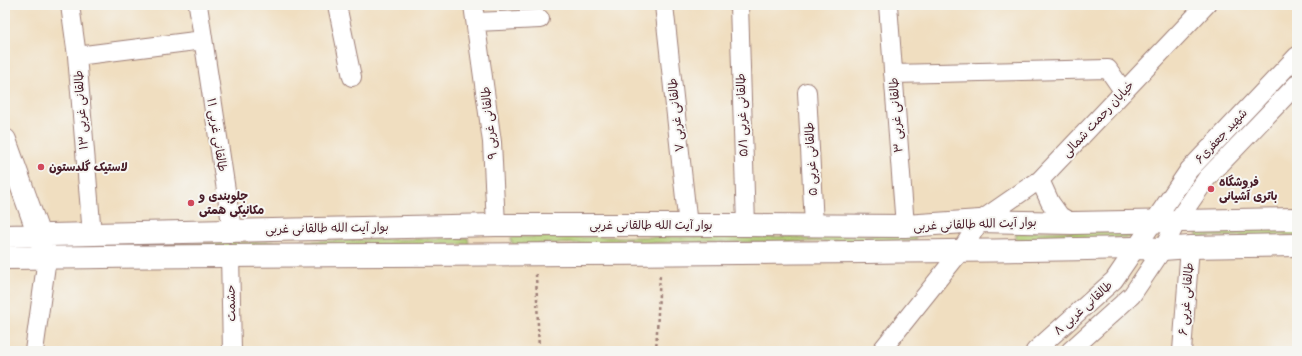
<svg xmlns="http://www.w3.org/2000/svg" width="1302" height="356" font-family="'Balsamiq Sans','Playpen Sans Arabic',sans-serif">
<style>
.green{fill:#b1cc72;stroke:#7e764e}
.lines{fill:none;stroke-linecap:round;stroke-linejoin:round}
.minor-casing{stroke:#9d7e76;stroke-width:20}
.major-casing{stroke:#9d7e76;stroke-width:24}
.path{stroke:#9d7e76;stroke-width:2.5;stroke-dasharray:3 3;stroke-linecap:butt}
.minor{stroke:#fff;stroke-width:18}
.major{stroke:#fff;stroke-width:22}
.poi-dot{fill:#d1495b;stroke:#f6f6f2;stroke-width:1.5}
.labels{text-anchor:middle;stroke-width:4;stroke-linejoin:round;paint-order:stroke}
.street-label{font-size:12px;fill:#4a1f2b;stroke:#f6f6f2}
.poi-label{font-size:12px;font-weight:bold;fill:#4a1f2b;stroke:#f6f6f2;text-anchor:start}
</style>
<rect width="100%" height="100%" fill="#f6f6f2"/>
<filter id="ink" filterUnits="userSpaceOnUse"><feTurbulence type="fractalNoise" baseFrequency=".025" numOctaves="2"/><feDisplacementMap in="SourceGraphic" scale="8" xChannelSelector="R" yChannelSelector="G"/><feConvolveMatrix kernelMatrix="1 2 1 2 8 2 1 2 1" color-interpolation-filters="sRGB"/></filter>
<filter id="wash" filterUnits="userSpaceOnUse"><feTurbulence type="fractalNoise" baseFrequency=".012" numOctaves="4" result="noise"/><feDisplacementMap in="SourceGraphic" scale="16" xChannelSelector="R" yChannelSelector="G"/><feGaussianBlur stdDeviation="0.9" result="paint"/><feColorMatrix in="noise" values="0 0 0 0 0 0 0 0 0 0 0 0 0 0 0 0 0 1.4 0 .05"/><feComposite in="paint" operator="in"/></filter>
<g filter="url(#wash)">
<rect width="100%" height="100%" fill="#f0dec0"/>
<!-- green -->
<path class="green" d="M1297,228V235L1197,237V230Z
M1139,230L1136,237L1016,241V232Z
M915,234L916,241L512,244L511,237H759Z
M468,238L469,244L105,251V245Z"/>
</g>
<g filter="url(#ink)">
<g class="lines">
<defs>
<path id="minor" d="M70,5L77,56L92,235
M198,5L232,230
M337,5L352,77
M473,5L492,142L496,225
M664,5L688,226
M739,5L746,225
M888,5L905,226
M476,22L540,19
M77,56L203,40
M893,74L1108,69L1124,92
M807,92L814,225
M1040,180L1050,202L1060,216L1072,223
M230,255L232,351
M34,351L47,258
M881,351L960,252L980,221L1029,187L1040,180L1206,5
M1035,351L1114,280L1189,170L1297,56
M1070,351L1132,295L1163,249L1177,221L1207,178L1297,84
M1182,351L1190,247"/>
<path id="major" d="M5,140L44,249
M5,236L496,225H746L905,226L980,221L1072,223L1297,219
M5,258C382,253 758,256 1135,248L1163,249L1190,247L1297,245"/>
</defs>
<!-- minor casing -->
<use href="#minor" class="minor-casing"/>
<!-- major casing -->
<use href="#major" class="major-casing"/>
<!-- path -->
<path class="path" d="M536,274L539,351
M656,351L660,274"/>
<!-- minor -->
<use href="#minor" class="minor"/>
<!-- major -->
<use href="#major" class="major"/>
</g>
</g>
<!-- markers -->
<g class="poi-dot">
<circle cx="41" cy="167" r="4"/>
<circle cx="1211" cy="189" r="4"/>
<circle cx="191" cy="203" r="4"/>
</g>
<g class="labels">
<!-- street labels -->
<g class="street-label">
<text transform="translate(81 110) rotate(-94)" y="4">طالقانی غربی ۱۳</text>
<text transform="translate(676 115) rotate(-96)" y="4">طالقانی غربی ۷</text>
<text transform="translate(742 115) rotate(-92)" y="4">طالقانی غربی ۵/۱</text>
<text transform="translate(896 115) rotate(-94)" y="4">طالقانی غربی ۳</text>
<text transform="translate(1098 119) rotate(-47)" y="4">خیابان رحمت شمالی</text>
<text transform="translate(489 123) rotate(-96)" y="4">طالقانی غربی ۹</text>
<text transform="translate(217 135) rotate(81)" y="4">طالقانی غربی ۱۱</text>
<text transform="translate(1221 136) rotate(-47)" y="4">شهید جعفری۶</text>
<text transform="translate(811 159) rotate(-93)" y="4">طالقانی غربی ۵</text>
<text transform="translate(975 224) rotate(-2)" y="4">بوار آیت الله طالقانی غربی</text>
<text x="651" y="229">بوار آیت الله طالقانی غربی</text>
<text transform="translate(327 228) rotate(-1)" y="4">بوار آیت الله طالقانی غربی</text>
<text transform="translate(1186 299) rotate(-85)" y="4">طالقانی غربی ۶</text>
<text transform="translate(231 303) rotate(-91)" y="4">حشمت</text>
<text transform="translate(1083 308) rotate(-42)" y="4">طالقانی غربی ۸</text>
</g>
<!-- poi labels -->
<g class="poi-label">
<text x="49" y="171">لاستیک گلدستون</text>
<text x="1219" y="186">فروشگاه<tspan x="1219" dy="14">باتری آشیانی</tspan></text>
<text x="199" y="200">جلوبندی و<tspan x="199" dy="14">مکانیکی همتی</tspan></text>
</g>
</g>
<!-- margin -->
<rect width="1302" height="356" fill="none" stroke="#f6f6f2" stroke-width="20"/>
</svg>
